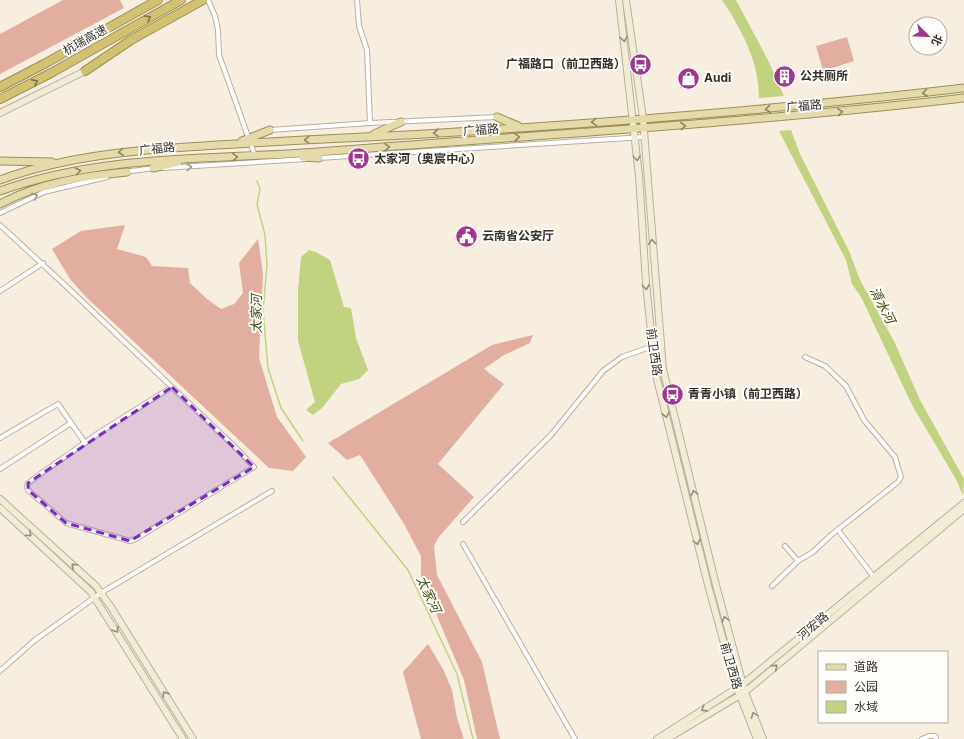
<svg xmlns="http://www.w3.org/2000/svg" width="964" height="739" font-family="Inter,'Noto Sans SC',sans-serif">
<style>
.green{fill:#e2ae9f}
.water{fill:#c1d281}
.lines{fill:none;stroke-linecap:round;stroke-linejoin:round}
.stream{stroke:#c1d281;stroke-width:1.5}
.street-casing{stroke:#b8afa2;stroke-width:6}
.secondary-casing{stroke:#b8afa2;stroke-width:8}
.primary-casing{stroke:#9b8e58;stroke-width:9}
.highway-casing{stroke:#9b8e58;stroke-width:10}
.street{stroke:#fff;stroke-width:4}
.secondary{stroke:#f2ecd4;stroke-width:6}
.primary{stroke:#e4daaa;stroke-width:7}
.highway{stroke:#d2c171;stroke-width:8}
.oneway{stroke:#7b714a}
.oneway2{stroke:#938e80}
.oneway3{stroke:#8c856a}
.oneway4{stroke:#9a9895}
.marked{fill:#7b2cbf;fill-opacity:0.2;stroke:#7b2cbf;stroke-width:3;stroke-dasharray:8 5;stroke-linejoin:round}
.labels{text-anchor:middle;stroke-width:4;stroke-linejoin:round;paint-order:stroke}
.street-label{font-size:12px;fill:#34302b;stroke:#fefdfa}
.poi-label{font-size:12px;font-weight:bold;fill:#34302b;stroke:#fefdfa;text-anchor:start}
.water-label{font-size:13px;font-style:italic;fill:#404a0d;stroke:#fefdfa}
</style>
<rect width="100%" height="100%" fill="#f8eee0"/>
<!-- green -->
<path class="green" d="M63,0H120L124,8L0,74V34Z
M847,37L854,61L823,71L816,46Z
M125,225L117,249L146,257L152,266L188,268L190,283L207,299L221,309L234,304L243,293L239,263L258,239L263,273L259,358L277,417L306,457L293,471L269,468L86,297L70,279L52,249L81,231Z
M533,335L530,343L504,355L484,369L504,384L438,464L474,497L438,538L434,546L437,575L482,662L500,739H477L464,680L421,578V556L404,524L360,455L347,460L328,443L492,345Z
M428,644L443,669L452,690L457,718L464,739H421L403,672Z"/>
<!-- water -->
<path class="water" d="M722,0H736L767,58L784,96L759,98C759,62 742,30 722,0Z
M791,130L800,154L849,251L860,280L894,341L920,400L964,479L963,496L957,481L912,405L861,297L852,284L846,260L779,131Z
M309,250L316,252L330,260L344,307L351,308L356,338L368,370L359,379L341,384L323,407L313,415L306,410L315,402L298,341V290L301,257Z"/>
<g class="lines">
<!-- stream -->
<path class="stream" d="M257,181L260,189L257,204L265,235L267,265L263,311L268,368L281,408L303,441
M333,477L408,570L457,674L473,739"/>
<defs>
<path id="street" d="M208,0L215,16L218,30L219,55L255,156
M357,0L359,26L367,50L370,123
M270,130L370,123L497,117
M319,158L644,137
M163,168L306,159
M125,172L154,168
M0,213L44,192L107,177
M0,225L67,287L238,450L254,467L134,540L130,541L66,523L28,490L27,487L28,483L100,432L172,387
M0,291L43,263
M0,438L58,404L85,443
M0,469L71,423
M463,522L551,435L603,371L622,357L653,346
M838,530L873,576
M463,544L575,739
M785,546L798,561
M772,586L798,561L813,552L831,535L898,482L901,477L895,457L864,420L846,386L825,366L805,357
M0,671L35,640L101,593L272,491
M922,739L929,736H935L936,739"/>
<path id="secondary" d="M619,0L639,176L646,283L655,371L708,585L734,680L757,739
M626,0L643,118L663,369L716,585L745,692L763,739
M0,113L85,71
M0,499L96,586L111,607L193,739
M0,508L91,592L183,739
M657,739L743,684L964,503
M667,739L745,692L964,509"/>
<path id="primary" d="M497,117L518,126
M374,134L401,122
M242,141L270,130
M303,157L319,158
M0,161L52,162
M153,168L178,162
M0,180C76,152 156,149 235,144C298,140 362,137 425,134C605,123 785,109 964,88
M0,191C102,154 212,160 318,152C534,135 749,123 964,98
M0,204C39,183 84,176 127,172"/>
<path id="highway" d="M85,71L131,40L203,0
M0,87L46,63L158,0
M0,99L51,73L181,0"/>
</defs>
<!-- street casing -->
<use href="#street" class="street-casing"/>
<!-- secondary casing -->
<use href="#secondary" class="secondary-casing"/>
<!-- primary casing -->
<use href="#primary" class="primary-casing"/>
<!-- highway casing -->
<use href="#highway" class="highway-casing"/>
<!-- street -->
<use href="#street" class="street"/>
<!-- secondary -->
<use href="#secondary" class="secondary"/>
<!-- primary -->
<use href="#primary" class="primary"/>
<!-- highway -->
<use href="#highway" class="highway"/>
</g>
<!-- one-way arrows -->
<defs><path id="oneway-chevron" d="M-2-3.5L2.5 0L-2 3.5" fill="none" stroke-width="1.6" stroke-linecap="round" stroke-linejoin="round"/></defs>
<g class="oneway">
<use href="#oneway-chevron" transform="translate(148 18) rotate(-30)"/>
<use href="#oneway-chevron" transform="translate(35 82) rotate(-28)"/>
</g>
<g class="oneway2">
<use href="#oneway-chevron" transform="translate(624 39) rotate(83)"/>
<use href="#oneway-chevron" transform="translate(637 158) rotate(83)"/>
<use href="#oneway-chevron" transform="translate(652 242) rotate(-94)"/>
<use href="#oneway-chevron" transform="translate(646 287) rotate(84)"/>
<use href="#oneway-chevron" transform="translate(666 415) rotate(77)"/>
<use href="#oneway-chevron" transform="translate(694 493) rotate(-104)"/>
<use href="#oneway-chevron" transform="translate(29 534) rotate(42)"/>
<use href="#oneway-chevron" transform="translate(697 542) rotate(76)"/>
<use href="#oneway-chevron" transform="translate(74 566) rotate(-138)"/>
<use href="#oneway-chevron" transform="translate(725 619) rotate(-105)"/>
<use href="#oneway-chevron" transform="translate(116 630) rotate(58)"/>
<use href="#oneway-chevron" transform="translate(775 667) rotate(-40)"/>
<use href="#oneway-chevron" transform="translate(165 694) rotate(-122)"/>
<use href="#oneway-chevron" transform="translate(704 709) rotate(147)"/>
<use href="#oneway-chevron" transform="translate(754 715) rotate(-111)"/>
</g>
<g class="oneway3">
<use href="#oneway-chevron" transform="translate(925 93) rotate(173)"/>
<use href="#oneway-chevron" transform="translate(768 109) rotate(175)"/>
<use href="#oneway-chevron" transform="translate(840 112) rotate(-5)"/>
<use href="#oneway-chevron" transform="translate(594 122) rotate(175)"/>
<use href="#oneway-chevron" transform="translate(683 126) rotate(-3)"/>
<use href="#oneway-chevron" transform="translate(436 133) rotate(176)"/>
<use href="#oneway-chevron" transform="translate(517 137) rotate(-4)"/>
<use href="#oneway-chevron" transform="translate(307 140) rotate(177)"/>
<use href="#oneway-chevron" transform="translate(387 147) rotate(-4)"/>
<use href="#oneway-chevron" transform="translate(121 152) rotate(175)"/>
<use href="#oneway-chevron" transform="translate(235 157) rotate(-2)"/>
<use href="#oneway-chevron" transform="translate(78 171) rotate(-11)"/>
</g>
<g class="oneway4">
<use href="#oneway-chevron" transform="translate(189 167) rotate(-3)"/>
<use href="#oneway-chevron" transform="translate(35 196) rotate(-23)"/>
</g>
<!-- marked area -->
<path class="marked" d="M172,387L254,467L130,541L66,523L28,490V483Z"/>
<!-- icons -->
<defs>
<symbol id="bus-disc" viewBox="-11 -11 22 22"><circle r="9.5" fill="#a23492" stroke="#fefdfa"/><path d="M-5-6H5V4H4V6H2V4H-2V6H-4V4H-5ZM-3.5-4V0h7V-4ZM-3.5 1.2v1.5H-2V1.2ZM2 1.2v1.5H3.5V1.2Z" fill="#fff"/></symbol>
<symbol id="building-disc" viewBox="-11 -11 22 22"><circle r="9.5" fill="#a23492" stroke="#fefdfa"/><path d="M-4-6H4V6H1V3H-1V6H-4ZM-2.5-4.3h1.7v1.8h-1.7ZM.8-4.3h1.7v1.8H.8ZM-2.5-1h1.7V.8h-1.7ZM.8-1h1.7V.8H.8Z" fill="#fff"/></symbol>
<symbol id="shop-disc" viewBox="-11 -11 22 22"><circle r="9.5" fill="#a23492" stroke="#fefdfa"/><path d="M-5-2.5h2.3a2.7 3.5 0 0 1 5.4 0H5L5.5 6h-11ZM-1.5-2.5h3a1.5 2.3 0 0 0-3 0Z" fill="#fff"/></symbol>
<symbol id="civic-disc" viewBox="-11 -11 22 22"><circle r="9.5" fill="#a23492" stroke="#fefdfa"/><path d="M-.6-6.5H3V-4.5H.6V-3L4-1V1h2V6H-6V1h2V-1L-.6-3ZM-1.2 2.5V6h2.4V2.5Z" fill="#fff"/></symbol>
</defs>
<g fill-rule="evenodd">
<use href="#bus-disc" x="628" y="52" width="25" height="25"/>
<use href="#building-disc" x="772" y="64" width="25" height="25"/>
<use href="#shop-disc" x="676" y="66" width="25" height="25"/>
<use href="#bus-disc" x="346" y="146" width="25" height="25"/>
<use href="#civic-disc" x="454" y="224" width="25" height="25"/>
<use href="#bus-disc" x="660" y="382" width="25" height="25"/>
</g>
<g class="labels">
<!-- street labels -->
<g class="street-label">
<text transform="translate(85 40) rotate(-29)" y="4">杭瑞高速</text>
<text transform="translate(804 106) rotate(-5)" y="4">广福路</text>
<text transform="translate(481 130) rotate(-4)" y="4">广福路</text>
<text transform="translate(157 149) rotate(-6)" y="4">广福路</text>
<text transform="translate(654 352) rotate(82)" y="4">前卫西路</text>
<text transform="translate(813 626) rotate(-40)" y="4">河宏路</text>
<text transform="translate(731 666) rotate(74)" y="4">前卫西路</text>
</g>
<!-- poi labels -->
<g class="poi-label">
<text x="626" y="68" text-anchor="end">广福路口（前卫西路）</text>
<text x="800" y="80">公共厕所</text>
<text x="704" y="82">Audi</text>
<text x="374" y="163">太家河（奥宸中心）</text>
<text x="482" y="240">云南省公安厅</text>
<text x="688" y="398">青青小镇（前卫西路）</text>
</g>
<!-- water labels -->
<g class="water-label">
<text transform="translate(883 305) rotate(63)" y="5">清水河</text>
<text transform="translate(256 314) rotate(-90)" y="5">太家河</text>
<text transform="translate(429 594) rotate(65)" y="5">太家河</text>
</g>
</g>
<!-- legend -->
<rect x="818" y="651" width="130" height="72" fill="#fefdfa" stroke="#adaba7"/>
<rect x="826" y="664" width="20" height="6" fill="#e4daaa" stroke="#adaba7"/>
<text x="854" y="671" font-size="12" fill="#34302b">道路</text>
<rect x="826" y="681" width="20" height="12" fill="#e2ae9f" stroke="#adaba7"/>
<text x="854" y="691" font-size="12" fill="#34302b">公园</text>
<rect x="826" y="701" width="20" height="12" fill="#c1d281" stroke="#adaba7"/>
<text x="854" y="711" font-size="12" fill="#34302b">水域</text>
<!-- north arrow -->
<g transform="translate(928 36) rotate(114)"><circle r="19" fill="#fefdfa" stroke="#adaba7"/>
<path d="M0-3L7 15L0 10L-7 15Z" fill="#a23492"/>
<text y="-6" font-size="11" font-weight="bold" text-anchor="middle" fill="#34302b">北</text>
</g>
</svg>
